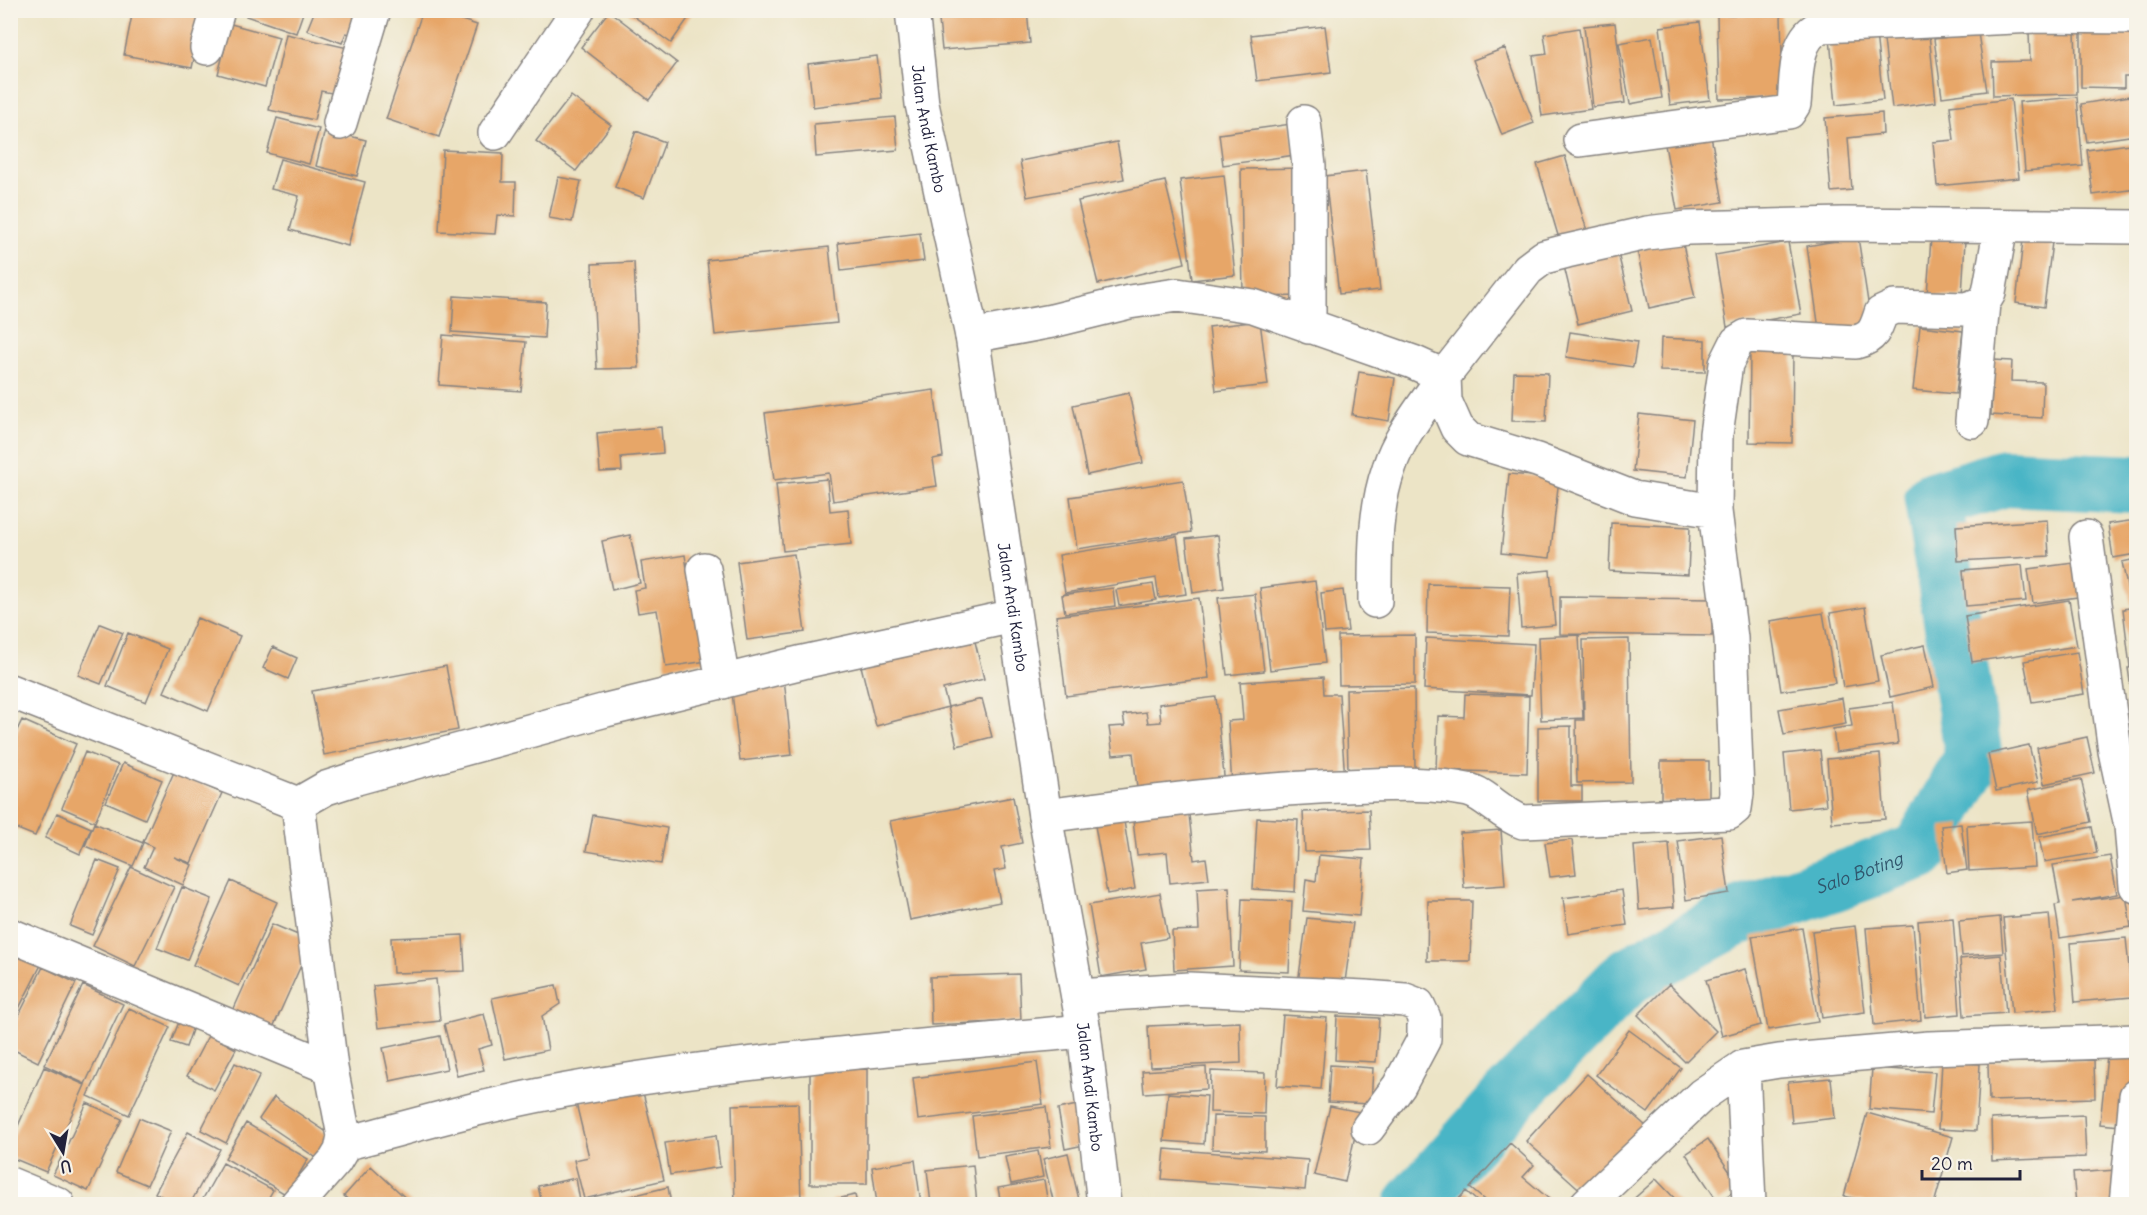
<svg xmlns="http://www.w3.org/2000/svg" width="2147" height="1215" font-family="Delius,sans-serif">
<style>
.lines{fill:none;stroke-linecap:round;stroke-linejoin:round}
.river{stroke:#49b5c6;stroke-width:58}
.building{fill:#e7a668}
.street-casing{stroke:#878380;stroke-width:36}
.secondary-casing{stroke:#878380;stroke-width:36}
.street{stroke:#fff;stroke-width:33}
.secondary{stroke:#fff;stroke-width:33}
.labels{text-anchor:middle;stroke-width:6;stroke-linejoin:round;paint-order:stroke}
.street-label{font-size:16px;fill:#22223b;stroke:#f7f3e8}
.water-label{font-size:18px;font-style:italic;fill:#30556c;stroke:#f7f3e8}
</style>
<rect width="100%" height="100%" fill="#f7f3e8"/>
<filter id="ink" filterUnits="userSpaceOnUse"><feTurbulence type="fractalNoise" baseFrequency=".0167" numOctaves="2"/><feDisplacementMap in="SourceGraphic" scale="12" xChannelSelector="R" yChannelSelector="G"/><feConvolveMatrix kernelMatrix="1 2 1 2 8 2 1 2 1" color-interpolation-filters="sRGB"/></filter>
<filter id="wash" filterUnits="userSpaceOnUse"><feTurbulence type="fractalNoise" baseFrequency=".008" numOctaves="4" result="noise"/><feDisplacementMap in="SourceGraphic" scale="24" xChannelSelector="R" yChannelSelector="G"/><feGaussianBlur stdDeviation="1.35" result="paint"/><feColorMatrix in="noise" values="0 0 0 0 0 0 0 0 0 0 0 0 0 0 0 0 0 1.4 0 .05"/><feComposite in="paint" operator="in"/></filter>
<g filter="url(#wash)">
<rect width="100%" height="100%" fill="#ece4c6"/>
<g class="lines">
<!-- river -->
<path class="river" id="s1" d="M1413,1204L1507,1099L1628,976L1734,918L1919,852L1974,758L1933,500L2005,478L2136,484"/>
</g>
<g id="blocks">
<!-- building -->
<path class="building" d="M133,10H204L192,68L124,55Z
M248,10H304L296,33L246,16Z
M315,10H354L364,14L356,36L346,33L342,43L307,30Z
M423,10H431L477,25L439,137L386,119Z
M625,10H694L671,43Z
M938,10H1027L1030,43L942,50Z
M609,11L677,63L649,100L581,47Z
M1781,14L1783,98L1719,99L1717,15Z
M1700,22L1710,100L1670,105L1660,27Z
M1615,23L1625,103L1593,107L1584,26Z
M231,24L279,37L265,87L218,74Z
M1325,26L1331,72L1257,81L1251,35Z
M1579,28L1591,109L1542,116L1533,56L1547,54L1544,34Z
M2081,29H2136V77H2124V88L2081,87Z
M2075,30L2077,94L1993,96L1992,62L2030,61L2029,32Z
M1876,33L1883,100L1836,105L1830,38Z
M1978,33L1987,91L1942,97L1934,39Z
M286,34L348,48L337,94L321,91L314,120L269,110Z
M1929,34L1936,102L1892,108L1884,40Z
M1652,37L1662,98L1630,104L1619,43Z
M1505,48L1534,123L1502,135L1473,60Z
M877,56L882,98L813,107L808,64Z
M2136,95V135L2087,142L2081,104Z
M571,96L611,125L576,171L536,141Z
M2077,97L2083,166L2025,171L2019,102Z
M2011,99L2019,178L1937,186L1933,142L1954,140L1950,106Z
M1882,113L1883,134L1848,138L1852,190L1831,192L1825,118Z
M895,117L898,150L816,157L814,124Z
M277,118L319,129L309,164L267,153Z
M1291,124L1295,155L1223,165L1219,134Z
M1709,125L1723,202L1677,210L1663,134Z
M325,130L366,140L357,176L316,166Z
M636,131L665,142L644,198L615,187Z
M1117,142L1124,179L1027,197L1020,161Z
M2136,143V189L2093,195L2087,150Z
M443,150L503,153L502,182H516L515,216L497,215L495,234L439,231Z
M1565,156L1590,241L1562,249L1537,164Z
M280,159L365,182L348,246L290,230L299,196L271,189Z
M1303,168L1305,296L1243,297L1241,169Z
M1366,171L1380,290L1339,294L1325,176Z
M1224,175L1235,275L1192,280L1180,180Z
M558,177L581,181L572,222L549,218Z
M1165,181L1185,263L1098,284L1078,201Z
M2024,231L2053,234L2044,307L2016,303Z
M920,233L924,261L841,271L838,243Z
M1858,237L1872,328L1820,336L1807,246Z
M1931,238L1965,240L1962,297L1927,295Z
M1682,240L1695,298L1649,308L1637,250Z
M1788,242L1801,314L1727,327L1715,255Z
M829,247L837,323L715,335L707,260Z
M1617,249L1632,311L1578,324L1563,262Z
M634,262L639,368L597,369L592,264Z
M454,296L546,302L544,338L452,332Z
M1260,321L1268,385L1216,391L1209,327Z
M1920,326L1963,331L1956,394L1913,390Z
M1570,332L1637,342L1633,367L1566,357Z
M443,335L526,342L521,391L439,385Z
M1661,338L1705,340V372L1660,371Z
M1750,350H1793L1792,443L1749,442Z
M1993,360L2012,361L2011,381L2043,382L2042,418L1991,415Z
M1359,372L1395,378L1389,421L1352,415Z
M1514,372L1548,373L1546,422L1512,421Z
M934,390L943,457L933,459L937,486L833,501L829,473L774,480L765,413Z
M1129,393L1143,463L1087,475L1073,405Z
M1639,414L1693,420L1687,477L1633,471Z
M661,427L663,453L621,457L622,471L600,472L597,433Z
M1509,474L1559,478L1550,558L1501,553Z
M827,479L830,511L848,509L851,544L783,551L776,484Z
M1183,480L1191,532L1077,549L1070,497Z
M2047,520L2049,556L1958,561L1956,526Z
M2136,520V554L2113,558L2108,524Z
M1611,523L1690,527L1688,575L1609,571Z
M630,535L640,583L612,590L602,541Z
M1218,535L1224,588L1193,593L1186,539Z
M1177,536L1186,594L1159,598L1156,578L1065,593L1059,555Z
M794,554L805,632L747,640L737,562Z
M685,555L689,582L694,581L707,661L666,667L657,610L638,613L634,590L645,588L641,562Z
M2136,559V604L2131,605L2122,562Z
M2081,562L2085,596L2033,603L2028,569Z
M2022,565L2026,601L1966,606L1963,570Z
M1550,570L1555,625L1521,628L1517,573Z
M1315,581L1325,663L1270,670L1260,588Z
M1153,584L1156,600L1119,606L1116,590Z
M1428,584L1510,586L1508,636L1427,633Z
M1113,588L1115,606L1065,613L1062,595Z
M1343,590L1348,631L1325,633L1321,593Z
M1255,594L1264,671L1227,675L1218,598Z
M1560,597L1713,599L1712,636L1560,634Z
M1199,598L1209,678L1066,696L1056,616Z
M2069,600L2077,646L1972,662L1965,616Z
M1865,607L1878,681L1843,687L1830,613Z
M2136,607V666L2130,667L2123,609Z
M1823,613L1835,683L1781,691L1770,621Z
M197,618L240,636L208,711L164,692Z
M100,624L123,633L101,684L78,675Z
M972,629L984,679L943,689L948,707L982,699L992,737L957,746L948,707L876,726L859,658Z
M128,633L168,649L146,702L107,686Z
M1415,635V684L1339,685L1338,636Z
M1579,635L1583,718L1541,720L1538,637Z
M1426,638L1534,644L1531,695L1424,689Z
M1629,639L1631,782L1577,783L1576,720H1584L1583,640Z
M1925,645L1934,687L1890,697L1881,655Z
M273,647L297,658L288,679L263,668Z
M2077,652L2084,694L2032,702L2024,661Z
M446,666L458,730L324,755L312,691Z
M2136,667V716H2135L2128,668Z
M1323,677L1324,694H1339L1345,779L1232,787L1228,721L1243,720L1240,682Z
M784,678L792,755L740,761L731,684Z
M1414,688L1415,768L1348,770L1346,690Z
M1465,694L1529,696L1527,773L1436,770L1438,716L1464,717Z
M1216,697L1225,786L1138,796L1133,753L1113,755L1109,727L1125,726L1123,715L1146,712L1148,723L1161,722L1159,704Z
M1842,698L1846,724L1784,735L1779,709Z
M1893,702L1898,744L1836,752L1833,729L1852,726L1849,708Z
M22,720L76,744L35,836L10,826V745Z
M1571,726V786H1582V801H1538V727Z
M2087,737L2095,773L2044,784L2037,748Z
M2029,745L2038,782L1996,791L1988,754Z
M1820,750L1826,805L1789,809L1784,754Z
M85,752L118,765L95,822L62,808Z
M1880,754L1885,819L1832,823L1827,759Z
M1661,761H1709V802H1661Z
M123,763L162,780L145,819L106,802Z
M174,772L222,793L191,863L174,857L192,865L183,885L144,867L153,847L143,842Z
M2081,779L2091,822L2037,834L2028,790Z
M1013,797L1022,843L1002,847L1006,869L994,871L1000,902L910,920L890,821Z
M1188,806L1194,860L1206,858L1209,879L1170,883L1167,852L1137,855L1132,812Z
M1369,810L1371,850L1305,852L1303,812Z
M57,813L91,828L80,854L45,838Z
M593,815L667,828L661,864L586,851Z
M1123,815L1135,889L1107,894L1094,820Z
M1257,818L1298,820L1295,892L1253,889Z
M2032,821L2035,867L1969,871L1967,825Z
M94,823L143,843L133,866L85,846Z
M1961,824L1967,870L1947,873L1941,826Z
M2092,827L2097,853L2044,862L2039,837Z
M1501,830L1505,885L1464,888L1460,833Z
M1721,835L1729,893L1686,900L1678,841Z
M1572,840L1576,874L1550,877L1545,843Z
M1669,843L1674,907L1639,910L1634,846Z
M1319,855L1364,859L1359,916L1303,911L1306,879L1316,881Z
M2110,856L2117,894L2072,902L2126,895L2131,927L2060,938L2055,905L2060,904L2053,865Z
M97,860L120,869L92,935L70,926Z
M131,867L174,887L135,966L93,946Z
M231,881L277,902L239,986L193,965Z
M182,887L212,899L187,960L157,948Z
M1229,887L1233,966L1174,970L1172,931L1199,930L1197,889Z
M1622,890L1627,925L1568,934L1563,898Z
M1160,893L1168,938L1141,943L1146,969L1101,977L1089,905Z
M1242,899L1292,901L1289,972L1239,970Z
M1428,901H1472L1470,961H1427Z
M2049,914L2058,1009L2012,1013L2003,918Z
M2000,917L2003,953L1962,956L1959,921Z
M1307,918L1353,923L1344,989L1298,983Z
M1953,918L1960,1014L1925,1017L1918,921Z
M272,924L312,941L271,1032L231,1015Z
M1913,925L1921,1020L1874,1025L1866,928Z
M1855,926L1865,1012L1822,1018L1812,931Z
M1802,928L1818,1022L1768,1030L1752,936Z
M463,935L465,971L393,973L391,938Z
M2126,938L2132,997L2075,1002L2070,943Z
M10,940L45,957L10,1026Z
M2001,955L2006,1013L1964,1016L1960,959Z
M43,967L76,983L38,1062L10,1048V1033Z
M1745,969L1761,1025L1722,1036L1706,980Z
M1019,974L1021,1021L931,1025L930,977Z
M436,979L440,1021L378,1028L373,986Z
M1669,984L1716,1031L1685,1062L1638,1015Z
M83,985L123,1004L85,1084L44,1065Z
M556,985L560,1004L542,1016L548,1050L505,1059L492,998Z
M129,1008L170,1027L129,1115L88,1096Z
M484,1014L492,1045L478,1049L484,1070L457,1076L444,1024Z
M1283,1015L1327,1018L1321,1089L1277,1086Z
M1337,1016L1379,1018L1376,1062L1335,1060Z
M179,1022L193,1027L186,1047L171,1042Z
M1240,1022L1241,1063L1150,1067L1148,1026Z
M1629,1030L1681,1068L1648,1113L1596,1075Z
M209,1034L236,1049L214,1090L187,1076Z
M440,1036L447,1069L390,1081L383,1048Z
M2107,1055L2136,1058L2131,1127L2100,1124Z
M2094,1060L2095,1098L1989,1101L1988,1063Z
M1037,1062L1043,1104L918,1120L913,1078Z
M1942,1062L1980,1064L1976,1131L1938,1129Z
M235,1063L260,1075L226,1143L201,1130Z
M1330,1065L1373,1068L1371,1104L1328,1102Z
M44,1067L85,1085L46,1172L10,1157V1144Z
M1206,1067L1207,1089L1144,1093L1142,1071Z
M1872,1068L1935,1072L1931,1114L1869,1109Z
M867,1069V1184H810V1070Z
M1211,1071L1265,1073L1264,1114L1210,1112Z
M1587,1074L1647,1127L1586,1195L1526,1141Z
M1831,1078L1835,1118L1792,1123L1788,1082Z
M642,1088L664,1180L584,1199L574,1160L589,1157L576,1103Z
M1168,1093L1207,1096L1204,1144L1164,1141Z
M274,1097L334,1137L318,1159L259,1119Z
M87,1103L122,1119L88,1191L53,1175Z
M798,1103L801,1201L735,1204L732,1105Z
M1077,1105L1084,1145L1065,1149L1058,1109Z
M1330,1106L1360,1112L1345,1182L1314,1175Z
M1046,1107L1051,1147L977,1156L972,1116Z
M1867,1113L1953,1137L1934,1204H1876L1844,1196Z
M2084,1115L2086,1157L1992,1161L1991,1119Z
M1213,1116L1265,1117V1151L1212,1149Z
M139,1118L171,1131L147,1185L116,1172Z
M246,1123L308,1159L287,1195L225,1158Z
M188,1132L220,1149L190,1204H177L155,1193Z
M716,1135L720,1167L670,1175L665,1143Z
M1708,1139L1740,1187L1718,1202L1686,1154Z
M1510,1143L1534,1165L1523,1177L1555,1204H1489L1470,1188Z
M1165,1149L1308,1160L1305,1190L1162,1179Z
M1038,1151L1043,1177L1011,1184L1005,1157Z
M1068,1153L1080,1204H1054L1043,1159Z
M915,1160L921,1204H877L872,1167Z
M223,1163L273,1190L265,1204H200Z
M973,1165L977,1204H931L927,1170Z
M371,1166L412,1204H353L344,1196Z
M2116,1170L2119,1203L2076,1204L2073,1173Z
M576,1178L580,1201L542,1204L538,1186Z
M1656,1179L1680,1204H1628Z
M1044,1180L1048,1204H1001L998,1188Z
M668,1187L671,1204H616L615,1200Z
M1466,1191L1480,1204H1454Z
M855,1195L857,1204H833L832,1200Z
M1856,1200V1204H1826V1203Z"/>
</g>
</g>
<g filter="url(#ink)">
<use href="#blocks" fill-opacity="0" stroke="#878380" stroke-width="1.5"/>
<g class="lines">
<defs>
<path id="street" d="M207,48L218,10
M1304,122L1309,166V327
M340,123L374,10
M495,133L578,10
M1580,140L1789,112L1794,104C1797,78 1793,37 1822,26L2036,16L2136,17
M972,336L1052,321L1129,302L1177,295L1253,306L1413,362L1444,376L1528,269L1544,257L1567,251L1647,233L1688,228L1843,224L2136,227
M1972,421L1983,303
M2086,537L2115,751L2131,826L2136,886
M704,569L723,682
M1375,601C1375,557 1374,510 1389,468C1400,434 1425,405 1444,376L1445,401L1457,428L1468,439L1537,460L1634,498L1715,511
M10,691L298,804
M1045,816C1143,803 1241,790 1341,786C1383,785 1427,781 1468,790C1484,793 1502,815 1523,822L1729,813L1735,808L1737,793L1731,638L1715,511L1716,434L1726,364L1737,342L1747,336L1856,342C1873,338 1876,329 1881,313L1894,307L1966,309L1983,303L1989,293L2001,226
M10,935L331,1068
M1078,996L1189,989L1365,997L1405,1000L1418,1005L1424,1018V1039L1399,1086L1368,1128
M1743,1067L1749,1204
M343,1144C417,1125 491,1103 567,1090C738,1060 912,1047 1084,1031
M10,1184L58,1204
M297,1204L335,1161L341,1151L344,1136L331,1068L298,804L326,788L357,778L606,710L803,662L1014,616
M1587,1204L1702,1095L1743,1067L1779,1061L1929,1048L2136,1041
M2126,1204L2136,1096"/>
<g id="secondary">
<path id="s2" d="M912,10L922,104L972,336L1045,816L1084,1031L1104,1204"/>
</g>
</defs>
<!-- street casing -->
<use href="#street" class="street-casing"/>
<!-- secondary casing -->
<use href="#secondary" class="secondary-casing"/>
<!-- street -->
<use href="#street" class="street"/>
<!-- secondary -->
<use href="#secondary" class="secondary"/>
</g>
</g>
<g class="labels">
<!-- street labels -->
<g class="street-label">
<text dy="6" stroke="none"><textPath href="#s2" startOffset="120">Jalan Andi Kambo</textPath></text>
<text dy="6" stroke="none"><textPath href="#s2" startOffset="606">Jalan Andi Kambo</textPath></text>
<text dy="6" stroke="none"><textPath href="#s2" startOffset="1092">Jalan Andi Kambo</textPath></text>
</g>
<!-- water labels -->
<g class="water-label">
<text dy="6" stroke="none"><textPath href="#s1" startOffset="567">Salo Boting</textPath></text>
</g>
</g>
<!-- margin -->
<rect width="2147" height="1215" fill="none" stroke="#f7f3e8" stroke-width="36"/>
<!-- north arrow -->
<g transform="translate(63 1152) rotate(169)" stroke="#f7f3e8" stroke-width="4.5" paint-order="stroke">
<path d="M0-4.5L10 22L0 15L-10 22Z" fill="#22223b"/>
<text y="-9" font-size="16" font-weight="bold" text-anchor="middle" fill="#22223b">U</text>
</g>
<!-- scale -->
<path d="M1922 1170v9h98v-9" fill="none" stroke="#22223b" stroke-width="3"/>
<text x="1931" y="1170" font-size="18" fill="#22223b" stroke="#f7f3e8" stroke-width="4.5" paint-order="stroke">20 m</text>
</svg>
